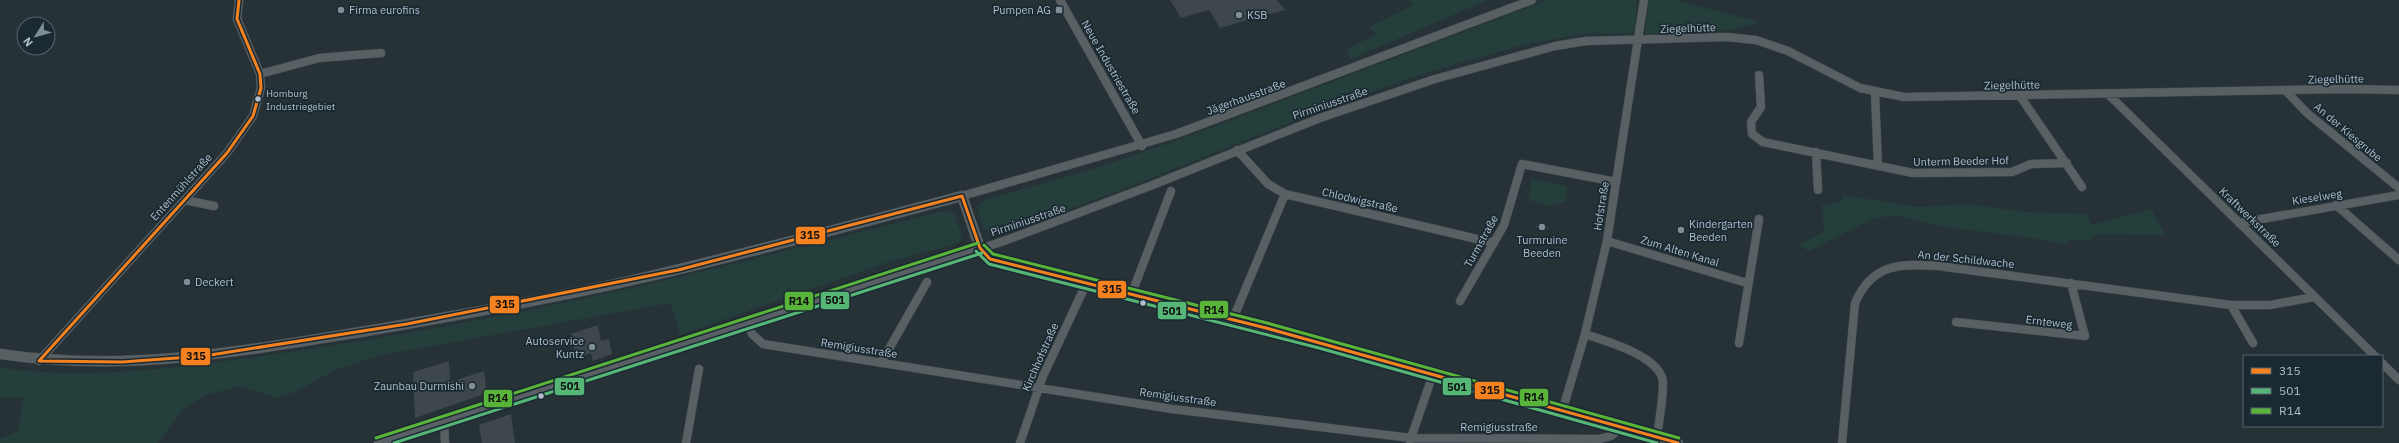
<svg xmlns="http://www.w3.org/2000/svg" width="2399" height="443" font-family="'IBM Plex Sans',sans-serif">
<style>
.green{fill:#243e3b}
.building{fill:#3e474b}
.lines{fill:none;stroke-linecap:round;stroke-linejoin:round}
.minor-casing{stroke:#464d51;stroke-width:9}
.tertiary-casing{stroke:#464d51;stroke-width:11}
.minor{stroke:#586064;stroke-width:8}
.tertiary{stroke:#586064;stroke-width:10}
.bus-1-casing{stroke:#1a2932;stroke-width:6}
.bus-2-casing{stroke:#1a2932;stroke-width:6}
.bus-3-casing{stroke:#1a2932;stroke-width:6}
.bus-1{stroke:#f6821f;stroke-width:3}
.bus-2{stroke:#56b676;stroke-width:3}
.bus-3{stroke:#59b53a;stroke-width:3}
.poi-dot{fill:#808e96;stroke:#1a2932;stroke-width:1.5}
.bus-dot{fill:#b0bfc9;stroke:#1a2932;stroke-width:1.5}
.labels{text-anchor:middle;stroke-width:3.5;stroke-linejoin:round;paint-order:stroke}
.bus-label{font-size:10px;fill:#b0bfc9;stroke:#1a2932;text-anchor:start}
.poi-label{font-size:11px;fill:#b0bfc9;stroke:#1a2932;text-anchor:start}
.street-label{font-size:11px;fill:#b0bfc9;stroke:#1a2932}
.line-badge{stroke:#1a2932;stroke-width:1.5}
.pale-badge-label{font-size:11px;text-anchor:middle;font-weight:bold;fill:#111}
</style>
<rect width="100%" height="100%" fill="#273237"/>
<!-- green -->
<path class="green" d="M1409,0H1488L1351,59L1346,50L1376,34L1369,27L1413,5Z
M1547,0H1637L1635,29L1631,33L1583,34L1523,45L1425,73L1339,103L1129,187L1004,233H992L984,229L977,207L985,200L1093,169L1192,135Z
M1649,0H1674L1760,22L1732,30L1645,34Z
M1531,179L1567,186L1566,202L1547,206L1529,200Z
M1842,195L1919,207L1967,204L2026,212L2087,214L2091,225L2151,209L2166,235L2099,234L2092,237L2091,240L2067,241L2066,245L2040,239L1945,227L1894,215L1873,219L1809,251L1797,245L1824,232L1822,205L1842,202Z
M948,211L954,213L962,235L961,241L956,244L891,261L680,335L671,303L382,355L335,370L297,391L278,398L240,386L207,395L184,408L158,443H0V439L18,431L23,397L0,398V368C93,381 190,366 282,353C504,322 721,269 938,212Z"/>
<!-- building -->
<path class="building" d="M1170,0H1277L1285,10L1220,28L1209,10L1181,18Z
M1541,222L1549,228L1542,232L1535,226Z
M598,325L601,341L609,339L612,354L593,361L591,353L576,358L571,334Z
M449,361L450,382L484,371L487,393L415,418L413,372Z
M511,414L515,443H482L479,425Z"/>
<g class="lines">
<defs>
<path id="minor" d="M1060,0L1142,146
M260,74L319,58L381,53
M1759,75L1761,107L1751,122L1752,134L1763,142L1913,173L2012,172L2031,164L2067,163
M2286,91L2307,113L2399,188
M1875,93L1878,166
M2108,94L2375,356
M2020,96L2082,187
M1237,150L1268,184L1285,194L1494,243
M1816,152L1818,190
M962,196L1176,134L1532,0
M185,200L214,206
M2336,205L2399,260
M2239,223L2399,195
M1607,241L1747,283
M1132,293L1171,191
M1460,301L1504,225L1522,164L1616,182
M2231,305L2253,343
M1233,319L1285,194
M748,322L752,334L763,344L1172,409L1411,438L1599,439L1611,436L1619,429
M1956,322L2085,336L2071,283
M1585,334C1605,341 1662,356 1663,383C1663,401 1659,420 1657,438
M1739,343L1759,219
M39,361L227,153L253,116L261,88L260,74L237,19L239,0
M881,363L927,282
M2382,363L2399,380
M1562,412L1585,334L1607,241L1644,0
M444,422L445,443
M1410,441L1433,374
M378,443L1004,241L1150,186L1320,118L1435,79L1555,46L1586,41L1726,37L1756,40L1788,51L1860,88L1904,97L2345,89L2399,90
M686,443L699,369
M1020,443L1043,376L1087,282
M1842,443L1855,303C1872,264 1899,263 1938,266L2231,305H2270L2314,297"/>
<path id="tertiary" d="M0,354C126,373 243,351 367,331C459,315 551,299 642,278C750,253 856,224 962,196L980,248L990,259L1266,328L1678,443"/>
</defs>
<!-- minor casing -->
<use href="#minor" class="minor-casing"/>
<!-- tertiary casing -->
<use href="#tertiary" class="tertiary-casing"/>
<!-- minor -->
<use href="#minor" class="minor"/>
<!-- tertiary -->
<use href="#tertiary" class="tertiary"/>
<defs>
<path id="bus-1" d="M962,196L980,248L990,259L1266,328L1678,443
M39,361L122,362L204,356L407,324L678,270L962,196
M39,361L227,153L253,116L261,88L260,74L237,19L239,0"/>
<path id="bus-2" d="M976,251L989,264L1319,348L1657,443
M394,443L982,253"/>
<path id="bus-3" d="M984,245L993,254L1267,323L1679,438
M376,438L978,243"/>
</defs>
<!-- bus-1 casing -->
<use href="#bus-1" class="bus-1-casing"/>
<!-- bus-2 casing -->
<use href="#bus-2" class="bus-2-casing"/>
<!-- bus-3 casing -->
<use href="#bus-3" class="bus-3-casing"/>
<!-- bus-1 -->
<use href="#bus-1" class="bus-1"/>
<!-- bus-2 -->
<use href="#bus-2" class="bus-2"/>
<!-- bus-3 -->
<use href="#bus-3" class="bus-3"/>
</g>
<!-- markers -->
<g class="poi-dot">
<circle cx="341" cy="10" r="4"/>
<rect x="1055" y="6" width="8" height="8" rx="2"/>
<circle cx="1239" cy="15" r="4"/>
<circle cx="1542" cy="227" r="4"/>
<circle cx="1681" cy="230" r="4"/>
<circle cx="187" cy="282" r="4"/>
<circle cx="592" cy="347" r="4"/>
<circle cx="472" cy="386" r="4"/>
</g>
<g class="bus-dot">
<circle cx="258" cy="99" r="3.5"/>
<circle cx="1143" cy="303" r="3.5"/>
<circle cx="541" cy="396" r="3.5"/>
</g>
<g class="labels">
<!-- bus labels -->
<g class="bus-label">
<text x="266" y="97">Homburg<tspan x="266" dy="13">Industriegebiet</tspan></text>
</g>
<!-- poi labels -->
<g class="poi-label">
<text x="349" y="14">Firma eurofins</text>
<text x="1051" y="14" text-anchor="end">Pumpen AG</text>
<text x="1247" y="19">KSB</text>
<text x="1689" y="228">Kindergarten<tspan x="1689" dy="13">Beeden</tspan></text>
<text x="1542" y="244" text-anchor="middle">Turmruine<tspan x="1542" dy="13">Beeden</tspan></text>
<text x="195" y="286">Deckert</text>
<text x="584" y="345" text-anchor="end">Autoservice<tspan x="584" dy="13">Kuntz</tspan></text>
<text x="464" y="390" text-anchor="end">Zaunbau Durmishi</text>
</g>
<!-- street labels -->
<g class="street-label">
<text transform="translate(1688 28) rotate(-2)" y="4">Ziegelhütte</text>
<text transform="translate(1111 67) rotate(60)" y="4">Neue Industriestraße</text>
<text transform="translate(2336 79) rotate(-1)" y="4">Ziegelhütte</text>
<text transform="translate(2012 85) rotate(-1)" y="4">Ziegelhütte</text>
<text transform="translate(1246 97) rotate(-20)" y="4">Jägerhausstraße</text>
<text transform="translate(1330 103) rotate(-19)" y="4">Pirminiusstraße</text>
<text transform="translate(2348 132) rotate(40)" y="4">An der Kiesgrube</text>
<text transform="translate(1961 161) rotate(-1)" y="4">Unterm Beeder Hof</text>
<text transform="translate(181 187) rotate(-48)" y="4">Entenmühlstraße</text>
<text transform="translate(2317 197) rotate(-9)" y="4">Kieselweg</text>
<text transform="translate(1360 200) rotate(13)" y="4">Chlodwigstraße</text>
<text transform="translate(1601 206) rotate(-81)" y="4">Hofstraße</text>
<text transform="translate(2250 217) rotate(44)" y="4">Kraftwerkstraße</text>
<text transform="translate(1028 220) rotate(-19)" y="4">Pirminiusstraße</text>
<text transform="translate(1481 241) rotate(-61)" y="4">Turmstraße</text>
<text transform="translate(1680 251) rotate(17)" y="4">Zum Alten Kanal</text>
<text transform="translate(1966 259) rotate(6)" y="4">An der Schildwache</text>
<text transform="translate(2049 322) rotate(7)" y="4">Ernteweg</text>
<text transform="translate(859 348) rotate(9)" y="4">Remigiusstraße</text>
<text transform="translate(1040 357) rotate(-66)" y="4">Kirchhofstraße</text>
<text transform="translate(1178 397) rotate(8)" y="4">Remigiusstraße</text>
<text x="1499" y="431">Remigiusstraße</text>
</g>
</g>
<g class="line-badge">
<rect x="795" y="226" width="31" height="19" rx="4" fill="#f6821f"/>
<rect x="1097" y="280" width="30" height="19" rx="4" fill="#f6821f"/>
<rect x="820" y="291" width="30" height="19" rx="4" fill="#56b676"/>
<rect x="784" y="291" width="30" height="20" rx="4" fill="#59b53a"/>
<rect x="489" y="295" width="31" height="19" rx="4" fill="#f6821f"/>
<rect x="1199" y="300" width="30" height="19" rx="4" fill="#59b53a"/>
<rect x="1157" y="301" width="30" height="19" rx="4" fill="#56b676"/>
<rect x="180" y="347" width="31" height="19" rx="4" fill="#f6821f"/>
<rect x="554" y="377" width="31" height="19" rx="4" fill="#56b676"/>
<rect x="1442" y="377" width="30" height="19" rx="4" fill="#56b676"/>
<rect x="1474" y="381" width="31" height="19" rx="4" fill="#f6821f"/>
<rect x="1519" y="388" width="30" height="19" rx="4" fill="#59b53a"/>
<rect x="483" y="389" width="30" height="19" rx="4" fill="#59b53a"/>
</g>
<g class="pale-badge-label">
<text x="810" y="239">315</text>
<text x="1112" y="293">315</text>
<text x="835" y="304">501</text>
<text x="799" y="305">R14</text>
<text x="505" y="308">315</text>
<text x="1214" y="314">R14</text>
<text x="1172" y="315">501</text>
<text x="196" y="360">315</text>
<text x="570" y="390">501</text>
<text x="1457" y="391">501</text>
<text x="1490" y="394">315</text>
<text x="1534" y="401">R14</text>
<text x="498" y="402">R14</text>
</g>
<!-- legend -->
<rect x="2243" y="355" width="140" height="72" fill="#1a2932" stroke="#56656e"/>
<rect x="2251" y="368" width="20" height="6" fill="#f6821f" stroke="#56656e"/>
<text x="2279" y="375" font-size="12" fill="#b0bfc9">315</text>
<rect x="2251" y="388" width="20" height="6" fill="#56b676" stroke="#56656e"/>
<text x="2279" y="395" font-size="12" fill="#b0bfc9">501</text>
<rect x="2251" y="408" width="20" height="6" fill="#59b53a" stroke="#56656e"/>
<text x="2279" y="415" font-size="12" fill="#b0bfc9">R14</text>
<!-- north arrow -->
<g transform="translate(36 36) rotate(233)"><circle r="19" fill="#1a2932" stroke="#56656e"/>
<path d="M0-3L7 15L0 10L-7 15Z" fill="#808e96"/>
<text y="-6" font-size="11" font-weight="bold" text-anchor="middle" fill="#b0bfc9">N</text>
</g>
</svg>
